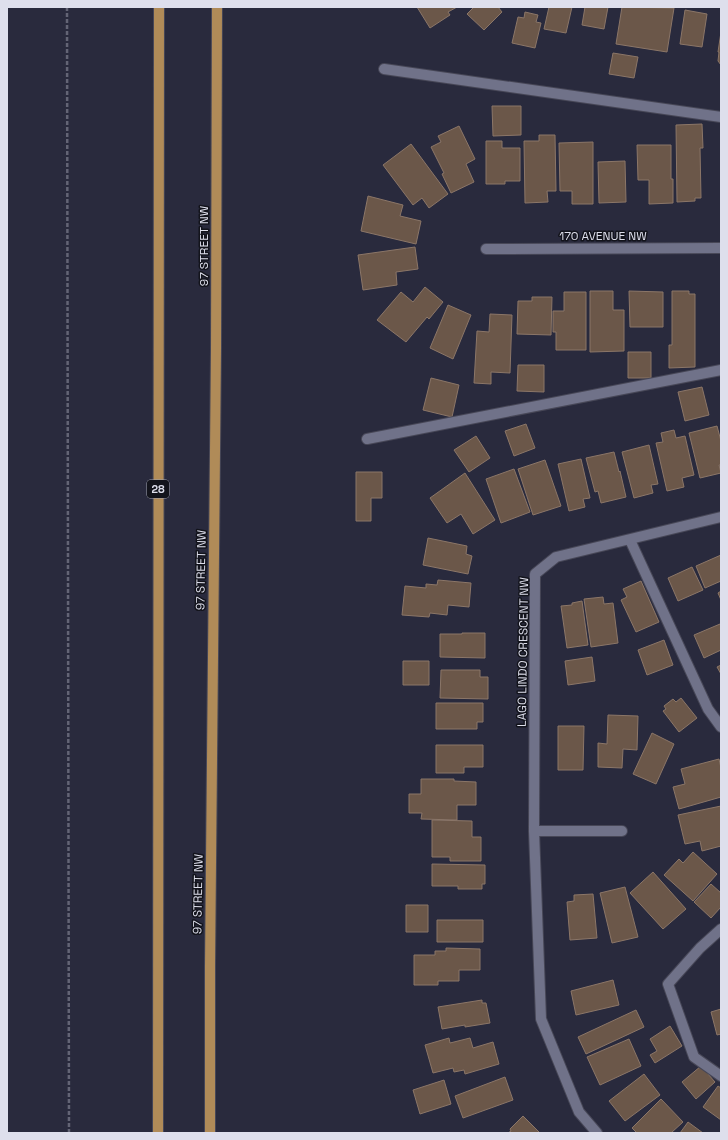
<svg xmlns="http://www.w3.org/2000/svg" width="728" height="1140" font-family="'Space Grotesk',sans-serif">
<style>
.building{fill:#6b5749;stroke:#8b7668}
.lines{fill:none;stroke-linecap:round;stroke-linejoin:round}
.service-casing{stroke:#474757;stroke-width:12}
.minor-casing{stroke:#474757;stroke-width:12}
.primary-casing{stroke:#474757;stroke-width:12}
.path{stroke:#636475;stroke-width:2.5;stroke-dasharray:4 2;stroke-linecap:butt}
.service{stroke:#707289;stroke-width:10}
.minor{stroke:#707289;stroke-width:10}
.primary{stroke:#b08b58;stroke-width:10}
.labels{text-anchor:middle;stroke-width:3;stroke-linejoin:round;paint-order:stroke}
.shield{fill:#13141c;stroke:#a1a2ae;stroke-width:1}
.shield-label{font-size:11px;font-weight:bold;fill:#dedfec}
.street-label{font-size:12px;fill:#dedfec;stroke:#13141c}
</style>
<rect width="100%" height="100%" fill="#292a3d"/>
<!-- building -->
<path class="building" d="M417,7H457L448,12L450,15L430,28Z
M474,7H498L502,12L484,30L467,14Z
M549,7H572L566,33L544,29Z
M585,7H608L604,29L582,25Z
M622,7L674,8L667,52L616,44Z
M685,10L707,14L702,47L680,44Z
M525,12L538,15L536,22L541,23L535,48L512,43L518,17L524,18Z
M721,32V65L718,61L719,52H718Z
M613,53L638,57L634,78L609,74Z
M492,106H521V135L493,136Z
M702,124L703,148H700L701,198H695V201L677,202L676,125Z
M459,126L475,159L466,164L474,182L451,193L442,174L444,173L431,147L441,142L438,136Z
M539,135H555L556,191H547L548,202L525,203L524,141H539Z
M486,141H502V148H520V181H505V184H486Z
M593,142V204H572V191H560L559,143Z
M411,144L448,194L429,208L422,198L413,205L383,165Z
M637,145H671V179H673V203L649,204V180H638Z
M625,161L626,202L599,203L598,162Z
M368,196L403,205L400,216L421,221L416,244L361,231Z
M415,247L418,269L396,272L397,285L363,290L358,255Z
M425,287L443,302L429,319L427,317L406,342L377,320L401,292L413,302Z
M590,291H613V310H624V351L590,352Z
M629,291L663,292V327H630Z
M672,291H689V294H695V367L669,368V345H672Z
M564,292H586V350H556V332H553V311H564Z
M532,297H552L551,335L517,334L518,301H532Z
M448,305L471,315L453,359L430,348Z
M490,314L512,315L510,373L491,372V384L474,383L477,331L489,332Z
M628,352H651V378H628Z
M518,365H544V392L517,391Z
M431,378L459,385L452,417L423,410Z
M702,387L709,415L685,421L678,392Z
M526,424L535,448L514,456L505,431Z
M717,426L721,441V465H719L721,473L700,478L689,433Z
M674,430L676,438L685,436L694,475L682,478L684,487L667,491L656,443L663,442L661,433Z
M476,436L490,458L469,472L454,450Z
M649,445L658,484L651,485L653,493L634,498L622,452Z
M614,452L619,472L620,471L626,497L601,503L598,491L595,492L586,458Z
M581,459L590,498L583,499L585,507L569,511L558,464Z
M545,460L561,506L533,515L518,469Z
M514,469L530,512L501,523L486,479Z
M356,472H382V498H371V521H356Z
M465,473L495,520L473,534L461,514L447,523L430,498Z
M428,538L467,546L466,554L472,556L468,574L423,565Z
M721,555V581L705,588L696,566Z
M692,567L703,590L678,601L668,578Z
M438,580L471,583L469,607L448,605L447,615L430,613L429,617L402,615L405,586L426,588V584L437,585Z
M641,581L659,622L636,632L621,600L627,597L623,589Z
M721,591V600L718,593Z
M603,597L604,604L613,603L618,643L591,647L584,599Z
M582,601L588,645L567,648L561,606L572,605V603Z
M720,624L721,626V650L704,658L694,635Z
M462,633H485V658L440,657V634H462Z
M664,640L673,665L647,675L638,650Z
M592,657L595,681L568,685L565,661Z
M403,661H429V685H403Z
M721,665V674L717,667Z
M441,670H480V677H488V699L440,698Z
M681,698L697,718L679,732L663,711L666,709L664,706L673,699L676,702Z
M436,703H483V722H477V729H436Z
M608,715L638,716L637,750L623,749L622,768L598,767V743L607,744Z
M558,726H584L583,770H558Z
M652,733L674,744L656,784L633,774Z
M436,745H483V767H464V773H436Z
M719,759L721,768V797L679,809L673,787L685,784L681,769Z
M421,779H454V781L476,782V805H457V820L421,819L422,813H409V794H421Z
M721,806V846L702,851L700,841L685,844L678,815Z
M432,820L472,821V837H481V861H450V857H432Z
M693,852L717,874L693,901L664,875L679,859L683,863Z
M432,864L485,865V884H482V889H458V886H432Z
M653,872L686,909L663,929L630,893Z
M711,884L721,893V907L711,918L694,902Z
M625,887L638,937L612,943L600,893Z
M593,894L597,938L570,940L567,902L574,901V895Z
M406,905H428V932H406Z
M437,920H483V942H437Z
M446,948L480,949V970H459V981H438V985H414V955H435V951H446Z
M613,980L619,1005L576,1015L571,991Z
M482,1000V1003H486L490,1023L465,1027V1025L442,1029L438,1007Z
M721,1009V1034L717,1035L711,1012Z
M636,1010L644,1027L586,1054L578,1037Z
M670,1026L682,1046L655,1063L650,1055L657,1051L650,1039Z
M449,1038L450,1043L470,1038L473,1048L493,1042L499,1064L465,1074L464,1070L454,1072L453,1068L433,1073L425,1045Z
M629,1039L641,1066L600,1085L587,1057Z
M701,1066L715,1082L696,1099L682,1082Z
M644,1074L660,1095L625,1121L609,1101Z
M505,1077L513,1100L463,1118L455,1096Z
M444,1080L451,1104L420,1114L413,1090Z
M718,1086L721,1088V1120L703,1107Z
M661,1099L683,1122L671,1133H637L632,1128Z
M523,1116L540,1133H508L511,1131L510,1129Z
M688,1122L703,1133H680Z"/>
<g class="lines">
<defs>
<path id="service" d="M384,69L721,117
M367,439L721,370
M630,540L708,709L721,727
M721,929L700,948L668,984L694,1057L721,1076"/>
<path id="minor" d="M486,249L721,248
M534,831H622
M597,1133L579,1112L541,1019L534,831L535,574L556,557L721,517"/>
<path id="primary" d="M158,1133L159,7
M210,1133V966L216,349L217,7"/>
</defs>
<!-- service casing -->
<use href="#service" class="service-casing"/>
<!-- minor casing -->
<use href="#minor" class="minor-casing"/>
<!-- primary casing -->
<use href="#primary" class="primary-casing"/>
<!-- path -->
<path class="path" d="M67,7L69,1133"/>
<!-- service -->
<use href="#service" class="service"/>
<!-- minor -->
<use href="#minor" class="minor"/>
<!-- primary -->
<use href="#primary" class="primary"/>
</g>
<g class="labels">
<!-- shield labels -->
<rect class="shield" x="147" y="480" width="22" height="18" rx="3"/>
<g class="shield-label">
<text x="158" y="493">28</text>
</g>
<!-- street labels -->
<g class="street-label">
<text x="603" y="240">170 AVENUE NW</text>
<text transform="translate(204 246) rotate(-90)" y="4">97 STREET NW</text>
<text transform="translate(201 570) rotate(-89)" y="4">97 STREET NW</text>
<text transform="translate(523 652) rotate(-89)" y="4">LAGO LINDO CRESCENT NW</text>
<text transform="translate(198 894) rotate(-89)" y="4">97 STREET NW</text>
</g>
</g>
<!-- border -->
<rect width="728" height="1140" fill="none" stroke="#dedfec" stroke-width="16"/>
</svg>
